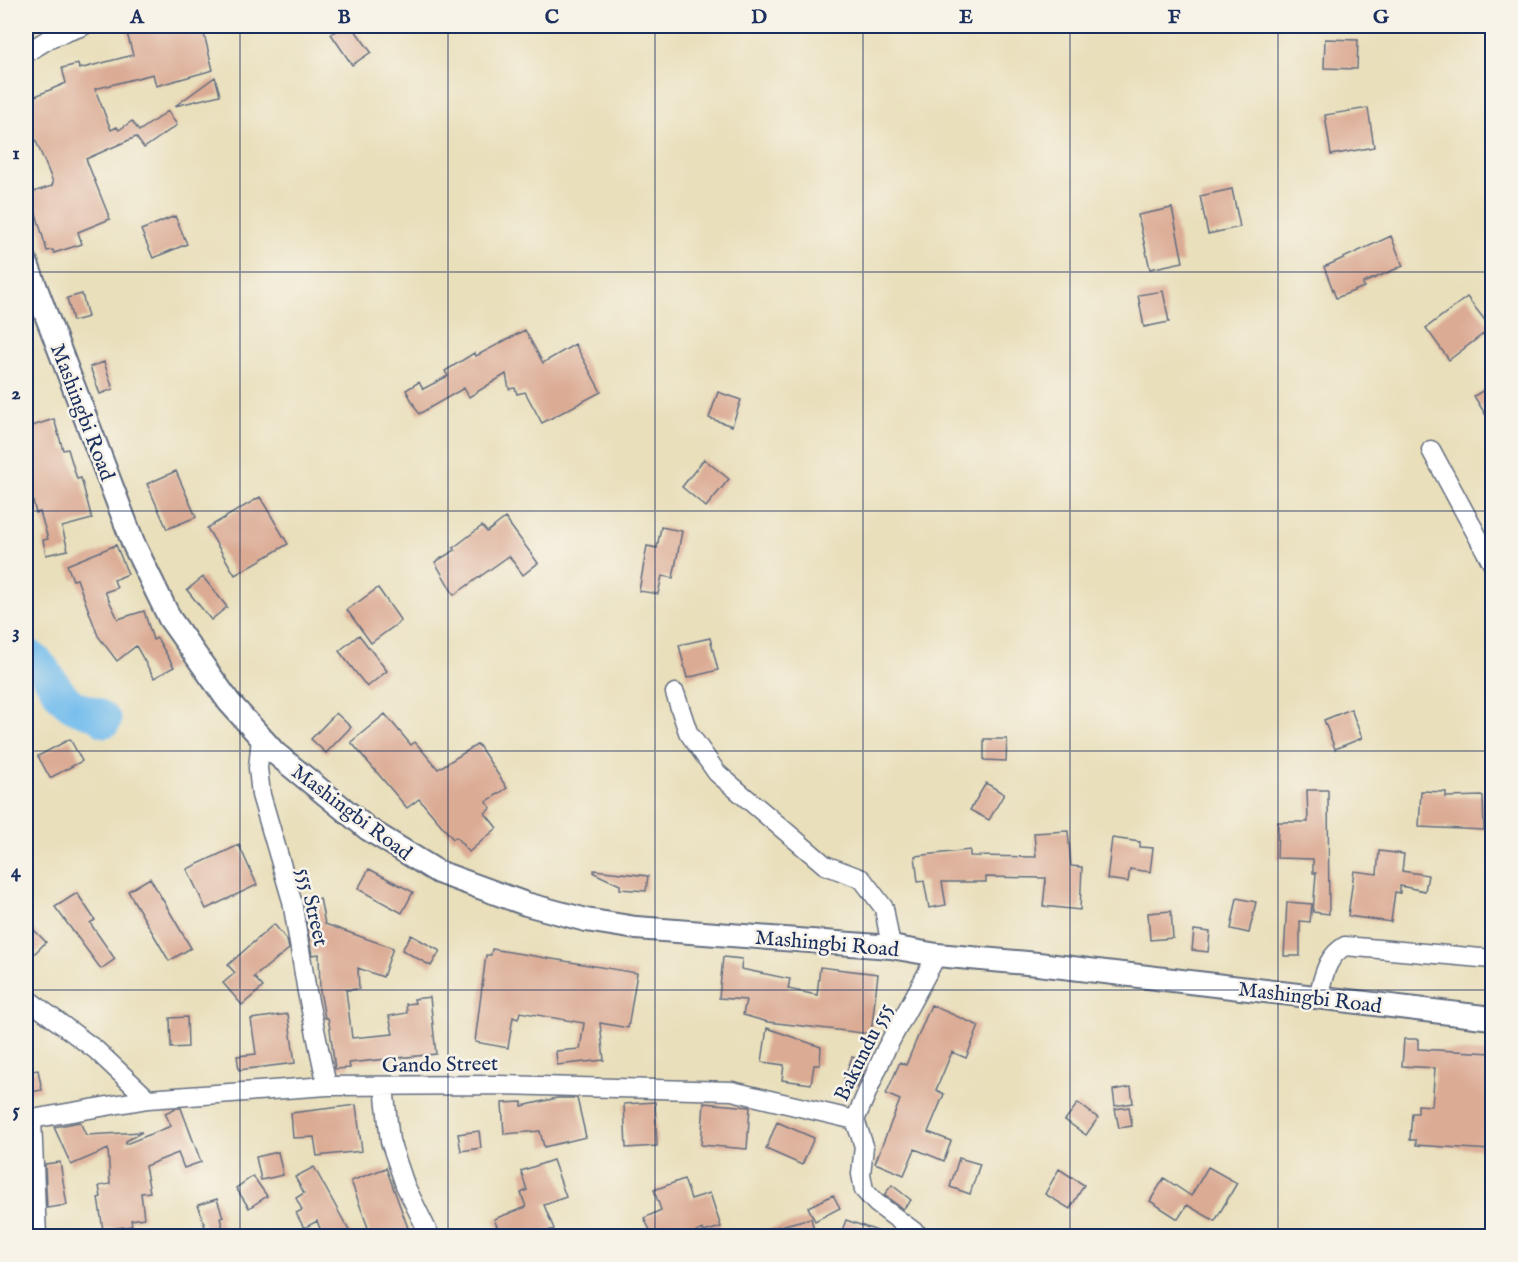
<svg xmlns="http://www.w3.org/2000/svg" width="1518" height="1262" font-family="'IM FELL English',serif">
<style>
.lines{fill:none;stroke-linecap:round;stroke-linejoin:round}
.river{stroke:#75bded;stroke-width:33}
.building{fill:#dbab94}
.minor-casing{stroke:#636d7f;stroke-width:21}
.major-casing{stroke:#636d7f;stroke-width:26}
.minor{stroke:#fff;stroke-width:18}
.major{stroke:#fff;stroke-width:22}
.grid{fill:none;stroke:#1b2f5e;stroke-width:1.5;stroke-opacity:0.55}
.labels{text-anchor:middle;stroke-width:5;stroke-linejoin:round;paint-order:stroke}
.street-label{font-size:21px;fill:#1b2f5e;stroke:#f7f3e8}
.neatline{fill:none;stroke:#1b2f5e;stroke-width:2}
.grid-label{font-size:20px;text-anchor:middle;font-weight:bold;fill:#1b2f5e}
</style>
<rect width="100%" height="100%" fill="#f7f3e8"/>
<filter id="ink" filterUnits="userSpaceOnUse"><feTurbulence type="fractalNoise" baseFrequency=".0167" numOctaves="2"/><feDisplacementMap in="SourceGraphic" scale="12" xChannelSelector="R" yChannelSelector="G"/><feConvolveMatrix kernelMatrix="1 2 1 2 8 2 1 2 1" color-interpolation-filters="sRGB"/></filter>
<filter id="wash" filterUnits="userSpaceOnUse"><feTurbulence type="fractalNoise" baseFrequency=".008" numOctaves="4" result="noise"/><feDisplacementMap in="SourceGraphic" scale="24" xChannelSelector="R" yChannelSelector="G"/><feGaussianBlur stdDeviation="1.35" result="paint"/><feColorMatrix in="noise" values="0 0 0 0 0 0 0 0 0 0 0 0 0 0 0 0 0 1.4 0 .05"/><feComposite in="paint" operator="in"/></filter>
<g filter="url(#wash)">
<rect width="100%" height="100%" fill="#e9dfbb"/>
<g class="lines">
<!-- river -->
<path class="river" d="M26,654C48,665 53,693 72,705C83,712 97,711 105,721"/>
</g>
<g id="blocks">
<!-- building -->
<path class="building" d="M125,26H202L213,70L156,86L153,74L95,89L111,130L117,127L119,130L132,121L139,131L168,111L177,125L144,148L136,137L86,159L110,219L78,232L82,244L54,253L53,250L47,251L30,193L52,186L53,182L26,117V100L66,83L62,68L78,64L79,69L133,55Z
M344,26H352L371,52L352,65L331,34Z
M1325,39L1358,40L1357,69L1324,68Z
M215,77L220,95L175,106Z
M1368,108L1374,147L1331,155L1325,115Z
M1232,189L1240,227L1208,234L1200,196Z
M1172,208L1183,262L1150,269L1138,215Z
M175,216L187,244L153,258L141,230Z
M1391,236L1403,266L1363,283L1364,287L1336,298L1324,267Z
M1163,291L1169,322L1144,327L1138,295Z
M82,294L88,317L73,321L67,298Z
M1467,297L1491,328L1449,360L1426,328Z
M525,330L543,363L575,344L601,392L542,423L525,392L517,394L515,388L509,389L506,374L469,397L464,388L419,414L406,390L419,382L423,389L448,376L445,371L474,353L476,356Z
M104,362L113,389L100,394L90,367Z
M1492,385V425L1474,396Z
M718,392L741,400L732,426L709,418Z
M54,419L63,450L68,449L77,479L81,478L92,519L62,527L68,550L46,555L43,540L48,539L40,512L36,513L31,493L26,495V428Z
M704,459L729,479L706,507L682,487Z
M176,471L196,517L167,529L147,484Z
M260,497L288,544L235,575L207,528Z
M505,518L538,563L523,575L509,556L454,595L435,562L455,550L453,548L482,526L487,532Z
M661,527L682,531L673,578L662,576L658,594L639,591L647,546L657,548Z
M116,545L128,574L114,580L117,588L105,592L118,619L144,611L153,640L157,638L174,667L154,678L136,646L117,661L98,636L77,579L73,580L67,565Z
M203,577L227,607L211,620L187,590Z
M378,588L401,621L371,643L347,610Z
M359,635L387,671L367,687L339,651Z
M710,638L718,670L687,678L679,645Z
M1351,709L1362,738L1335,749L1324,720Z
M336,713L351,727L326,753L311,739Z
M385,714L411,745L415,742L438,769L478,744L507,788L486,802L491,808L485,813L497,828L469,852L456,837L453,839L419,799L407,808L351,742Z
M70,739L82,761L50,778L38,756Z
M984,739H1007L1006,761L984,760Z
M986,783L1004,794L989,820L970,810Z
M1307,790H1328L1329,914L1313,912L1316,873H1313V859L1277,858L1278,822H1308Z
M1421,791L1446,792V797L1483,796L1484,830L1419,827Z
M1068,831L1071,866L1082,867L1080,910L1043,906L1046,878L986,877V882H942L946,905L929,908L924,881L918,882L915,856L970,850V856L1036,857L1034,833Z
M1112,838L1140,842V847L1153,848L1150,872L1130,869L1128,882L1107,879Z
M239,845L257,885L206,909L187,869Z
M1379,851L1404,854L1402,871L1428,875L1425,891L1400,886V893L1395,892L1391,922L1348,916L1354,871L1377,874Z
M369,869L413,892L402,913L358,889Z
M594,870L648,876L646,891L620,889V885L594,873Z
M150,878L191,948L169,961L128,891Z
M77,893L95,920L90,923L115,959L101,969L55,907Z
M320,898L325,924L393,948L383,977L358,968L359,989L346,990L352,1038L393,1034L389,1016L407,1013L406,1004L415,1003L414,999L430,997L436,1054L349,1063L350,1068L335,1069L330,1029L328,1018H325L320,991L319,954L312,955L303,901Z
M1237,898L1256,902L1249,933L1231,929Z
M1287,902L1312,904L1310,922L1300,921V956H1284Z
M1171,911L1173,938L1150,940L1148,913Z
M26,922L46,942L34,954L26,945Z
M274,924L287,940L289,949L254,977L263,987L242,1005L223,983L235,973L228,965Z
M1194,930L1210,932L1208,952L1192,950Z
M411,935L440,951L431,966L402,950Z
M492,949L637,973L628,1028L600,1023L604,1060L557,1065L556,1051L580,1049L584,1023L520,1012L518,1019L513,1017L508,1048L475,1042L486,955H491Z
M723,957L742,959L741,969L790,979L788,989L817,995L820,967L878,974L871,1034L768,1022L743,1015L746,1000L719,998Z
M931,1005L979,1026L966,1058L952,1052L936,1090L944,1094L928,1132L951,1141L944,1161L915,1149L904,1175L875,1163L900,1100L886,1094L900,1062L906,1065Z
M288,1014L295,1063L239,1070L237,1056L256,1054L251,1019Z
M187,1017L188,1047L171,1048L170,1018Z
M767,1028L821,1047L820,1065H814L811,1084L782,1080L784,1065L762,1062Z
M1404,1039H1418V1049L1492,1053L1490,1150L1416,1145V1140H1410L1412,1113H1418V1105L1432,1106L1435,1068L1402,1066Z
M852,1057L867,1062L857,1087L843,1082Z
M38,1070L42,1090L26,1093V1072Z
M1131,1087L1133,1103L1115,1106L1113,1090Z
M557,1098H577L586,1137L544,1147L540,1131L504,1134L502,1103L522,1102V1106Z
M655,1102L657,1146L626,1148L624,1104Z
M704,1103L750,1107L747,1149L701,1145Z
M1078,1103L1098,1118L1086,1135L1065,1120Z
M356,1105L362,1151L317,1156L314,1137L293,1138L291,1113Z
M1129,1107L1132,1126L1119,1128L1115,1109Z
M176,1108H181L201,1162L184,1168L178,1153L145,1166L150,1192L141,1193L144,1218L131,1220L132,1226L103,1230L98,1198L101,1197L99,1186L110,1184L108,1149L71,1165L54,1127L80,1122L86,1135L142,1132L126,1141V1144L171,1126L165,1113Z
M777,1122L814,1138L802,1165L766,1149Z
M479,1131L481,1148L461,1151L458,1134Z
M278,1152L283,1175L261,1180L256,1157Z
M959,1158L980,1164L970,1194L950,1187Z
M553,1160L566,1197L544,1205L554,1229L533,1236H501L494,1219L526,1207L521,1193L527,1190L521,1171Z
M60,1162L67,1205L47,1208L45,1164Z
M314,1167L352,1236H323L317,1221L304,1228L296,1213L302,1210L296,1198L304,1193L295,1177Z
M1208,1167L1237,1183L1215,1221L1187,1205L1178,1219L1150,1201L1164,1178L1191,1196Z
M386,1168L411,1236H371L351,1181Z
M1059,1169L1084,1185L1070,1209L1045,1194Z
M253,1176L267,1196L249,1208L236,1188Z
M684,1179L691,1199L710,1193L721,1227L704,1232L703,1229L688,1236H653L644,1218L661,1210L654,1190Z
M892,1185L911,1200L903,1209L884,1195Z
M833,1195L840,1208L815,1221L808,1207Z
M217,1199L223,1217L220,1218L225,1236H208L198,1205Z
M811,1218L815,1234L803,1236H759L758,1232Z
M846,1220L886,1234V1236H840Z"/>
</g>
</g>
<g filter="url(#ink)">
<use href="#blocks" fill-opacity="0" stroke="#636d7f" stroke-width="1.5"/>
<g class="lines">
<defs>
<path id="minor" d="M26,53L52,37L83,26
M1431,450L1492,563
M675,693L688,732L717,773L825,865L862,879L884,908L891,947
M261,738L258,768L261,795L292,901L307,992L327,1086
M1318,996C1324,976 1326,957 1345,946L1492,959
M26,998L96,1050L148,1099
M384,1087L390,1141L405,1185L430,1236
M26,1120L148,1099L327,1086L499,1085L732,1091L855,1120
M32,1120L37,1236
M920,1236L876,1203L864,1190L861,1174L864,1146L855,1120L886,1049L937,955"/>
<path id="major" d="M26,262L134,545L170,619L229,702L275,753L368,829L438,872L526,904L586,920L636,928L891,947L937,955L1038,964L1492,1018"/>
</defs>
<!-- minor casing -->
<use href="#minor" class="minor-casing"/>
<!-- major casing -->
<use href="#major" class="major-casing"/>
<!-- minor -->
<use href="#minor" class="minor"/>
<!-- major -->
<use href="#major" class="major"/>
</g>
</g>
<!-- grid -->
<path class="grid" d="M240,26V1236M448,26V1236M655,26V1236M863,26V1236M1070,26V1236M1278,26V1236M26,272H1492M26,511H1492M26,751H1492M26,990H1492"/>
<g class="labels">
<!-- street labels -->
<g class="street-label">
<text transform="translate(83 412) rotate(69)" y="7">Mashingbi Road</text>
<text transform="translate(352 812) rotate(37)" y="7">Mashingbi Road</text>
<text transform="translate(313 907) rotate(77)" y="7">555 Street</text>
<text transform="translate(827 943) rotate(5)" y="7">Mashingbi Road</text>
<text transform="translate(1310 997) rotate(7)" y="7">Mashingbi Road</text>
<text transform="translate(863 1052) rotate(-64)" y="7">Bakundu 555</text>
<text transform="translate(440 1064) rotate(-1)" y="7">Gando Street</text>
</g>
</g>
<!-- margin -->
<rect width="1518" height="1262" fill="none" stroke="#f7f3e8" stroke-width="66"/>
<rect x="33" y="33" width="1452" height="1196" class="neatline"/>
<g class="grid-label">
<text x="137" y="23">A</text>
<text x="344" y="23">B</text>
<text x="552" y="23">C</text>
<text x="759" y="23">D</text>
<text x="966" y="23">E</text>
<text x="1174" y="23">F</text>
<text x="1381" y="23">G</text>
<text x="16" y="159">1</text>
<text x="16" y="399">2</text>
<text x="16" y="638">3</text>
<text x="16" y="877">4</text>
<text x="16" y="1116">5</text>
</g>
</svg>
